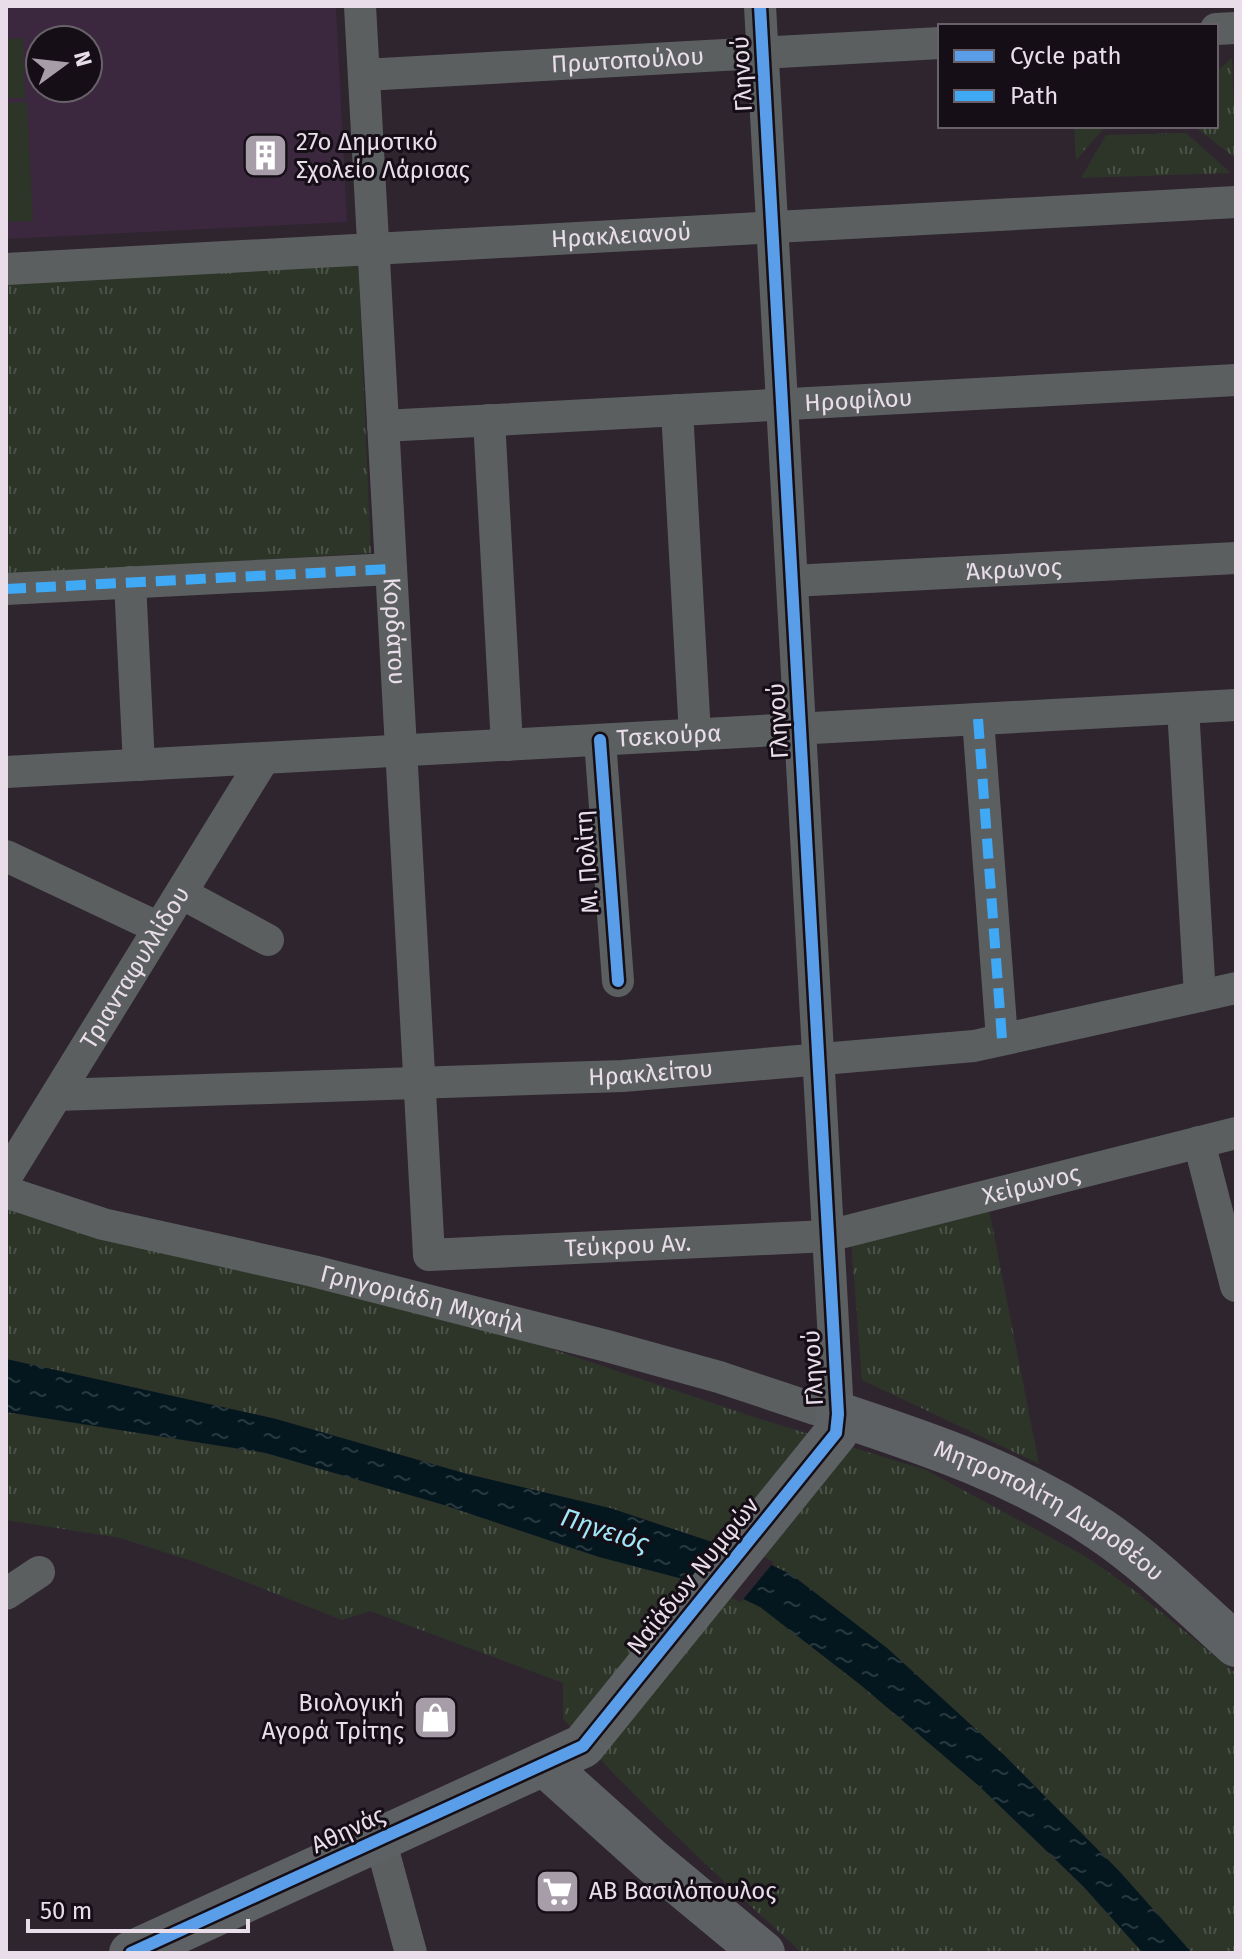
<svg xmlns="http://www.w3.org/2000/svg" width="1242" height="1959" font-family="'Fira Sans',sans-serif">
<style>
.built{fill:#3b283e;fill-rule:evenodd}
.grass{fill:url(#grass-tufts)}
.pitch{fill:#2d3529}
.water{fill:url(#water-ripples)}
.pier{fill:#2e252f}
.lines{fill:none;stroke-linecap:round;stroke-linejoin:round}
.street{stroke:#5c5f60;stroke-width:32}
.secondary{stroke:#5e6163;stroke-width:44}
.quiet{stroke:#3fa9f5;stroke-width:10;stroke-dasharray:20 10;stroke-linecap:butt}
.cycleway-casing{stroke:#150e16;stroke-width:17}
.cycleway{stroke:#5a9eea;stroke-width:12}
.labels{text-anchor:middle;stroke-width:6;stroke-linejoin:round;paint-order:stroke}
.street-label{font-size:24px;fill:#e8dde9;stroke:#150e16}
.poi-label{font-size:24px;fill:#e8dde9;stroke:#150e16;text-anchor:start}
.water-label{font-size:26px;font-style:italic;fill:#9fe6f8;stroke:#150e16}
</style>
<defs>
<pattern id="grass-tufts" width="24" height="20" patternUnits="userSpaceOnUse" patternTransform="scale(2)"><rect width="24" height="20" fill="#2d3529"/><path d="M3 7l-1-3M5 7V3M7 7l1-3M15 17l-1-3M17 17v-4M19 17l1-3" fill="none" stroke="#4b5248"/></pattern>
<pattern id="water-ripples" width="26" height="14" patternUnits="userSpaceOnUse" patternTransform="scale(2)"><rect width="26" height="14" fill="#04171e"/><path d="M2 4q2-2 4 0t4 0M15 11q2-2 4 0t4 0" fill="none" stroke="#29383f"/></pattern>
</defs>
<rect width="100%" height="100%" fill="#2e252f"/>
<!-- built -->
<path class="built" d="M6,6H336L347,222L6,239ZM40,40H88V88H40Z"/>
<!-- grass -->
<path class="grass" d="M1232,58L1236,159L1194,126H1216V72Z
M1074,126H1106L1076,160Z
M1186,133L1231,173L1081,178L1106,135Z
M358,256L371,553L6,576V276Z
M6,1201L507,1334L760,1419L926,1470L1085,1556L1135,1591L1236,1673V1953H1192L1120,1872L1005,1756L887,1648L792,1575L751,1555L610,1508L467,1474L276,1419L6,1359Z
M988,1204L1039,1464L862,1380L851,1241Z
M6,1412L266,1453L444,1505L599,1557L725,1590L761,1607L862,1686L978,1785L1083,1886L1143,1953H802C719,1877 638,1803 563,1719V1683L370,1611L342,1620L195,1562L120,1538L6,1520Z"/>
<!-- pitch -->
<path class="pitch" d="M23,38L25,98H6V39Z
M27,102L33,221L6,222V103Z"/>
<!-- water -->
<path class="water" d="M6,1359L276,1419L467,1474L610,1508L751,1555L792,1575L887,1648L1005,1756L1120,1872L1192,1953H1143L1083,1886L978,1785L862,1686L760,1607L725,1590L599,1557L444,1505L266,1453L6,1412Z"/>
<!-- pier -->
<path class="pier" d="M752,1551L774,1562L741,1602L724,1594Z"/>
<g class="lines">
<!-- street -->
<g class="street">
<path id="s1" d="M360,6L429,1255L828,1236L1236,1133"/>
<path d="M1216,29L1236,28"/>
<path id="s2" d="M364,75L940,43"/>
<path id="s3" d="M6,269L1236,202"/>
<path d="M677,410L695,735"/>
<path d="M489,420L507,745"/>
<path id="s4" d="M383,426L1236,380"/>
<path id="s5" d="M792,581L1236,558"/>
<path d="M130,582L139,765"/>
<path d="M6,589L391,569"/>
<path d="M1183,708L1200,996"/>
<path d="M978,719L1002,1039"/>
<path d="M600,740L618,981"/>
<path id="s6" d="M6,772L1236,705"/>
<path d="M6,856L159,928"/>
<path d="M181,893L268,940"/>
<path id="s7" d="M57,1095L623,1076L974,1046L1236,988"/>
<path d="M1199,1142L1236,1286"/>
<path id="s8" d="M6,1177L264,758"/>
<path id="s9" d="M6,1192L103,1224L313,1271L607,1346L719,1377L815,1409L838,1414L760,6"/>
<path d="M6,1594L39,1572"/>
<path d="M380,1839L411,1953"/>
</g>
<!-- secondary -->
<g class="secondary">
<path d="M544,1764L651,1860L763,1953"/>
<path id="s10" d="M131,1953L583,1746L836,1433L838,1414C929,1444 1021,1475 1101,1530C1150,1563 1192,1606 1236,1645"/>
</g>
<!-- quiet -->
<path class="quiet" d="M6,589L391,569
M978,719L1002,1039"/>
<defs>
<path id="cycleway" d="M600,740L618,981
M131,1953L583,1746L836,1433L838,1414L760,6"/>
</defs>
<!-- cycleway casing -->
<use href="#cycleway" class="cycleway-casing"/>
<!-- cycleway -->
<use href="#cycleway" class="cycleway"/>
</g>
<!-- icons -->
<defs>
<symbol id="building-square" viewBox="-11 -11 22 22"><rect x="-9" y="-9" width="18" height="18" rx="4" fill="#a79da8" stroke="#150e16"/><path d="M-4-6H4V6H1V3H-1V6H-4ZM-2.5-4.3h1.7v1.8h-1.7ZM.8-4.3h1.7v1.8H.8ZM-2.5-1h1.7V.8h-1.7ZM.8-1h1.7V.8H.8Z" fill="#fff"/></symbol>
<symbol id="shop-square" viewBox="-11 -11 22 22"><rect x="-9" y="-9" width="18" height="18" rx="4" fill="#a79da8" stroke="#150e16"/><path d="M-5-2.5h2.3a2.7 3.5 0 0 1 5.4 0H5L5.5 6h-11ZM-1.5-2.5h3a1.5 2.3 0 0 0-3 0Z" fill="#fff"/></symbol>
<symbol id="supermarket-square" viewBox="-11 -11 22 22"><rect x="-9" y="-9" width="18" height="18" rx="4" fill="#a79da8" stroke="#150e16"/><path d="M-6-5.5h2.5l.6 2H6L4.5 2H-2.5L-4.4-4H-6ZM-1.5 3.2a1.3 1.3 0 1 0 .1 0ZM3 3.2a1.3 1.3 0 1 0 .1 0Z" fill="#fff"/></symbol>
</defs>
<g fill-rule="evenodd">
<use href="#building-square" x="240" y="130" width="51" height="51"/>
<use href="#shop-square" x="410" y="1692" width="51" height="51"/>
<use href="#supermarket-square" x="532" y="1866" width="51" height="51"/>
</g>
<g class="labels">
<!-- street labels -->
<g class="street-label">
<text dy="8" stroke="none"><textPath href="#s2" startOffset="264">Πρωτοπούλου</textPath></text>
<text transform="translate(742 74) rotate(-93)" y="8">Γληνού</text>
<text dy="8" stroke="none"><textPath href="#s3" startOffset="616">Ηρακλειανού</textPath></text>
<text dy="8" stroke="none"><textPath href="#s4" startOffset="476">Ηροφίλου</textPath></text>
<text dy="8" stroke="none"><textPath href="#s5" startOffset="222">Άκρωνος</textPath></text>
<text dy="8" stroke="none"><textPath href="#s1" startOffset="626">Κορδάτου</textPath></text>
<text transform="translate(778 721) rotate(-93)" y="8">Γληνού</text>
<text dy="8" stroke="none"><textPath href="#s6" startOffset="664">Τσεκούρα</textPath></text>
<text transform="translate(587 862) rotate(-94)" y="8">Μ. Πολίτη</text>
<text dy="8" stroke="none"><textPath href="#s8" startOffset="246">Τριανταφυλλίδου</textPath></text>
<text dy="8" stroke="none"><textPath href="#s7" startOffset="594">Ηρακλείτου</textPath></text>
<text dy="8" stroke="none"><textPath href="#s1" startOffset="1860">Χείρωνος</textPath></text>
<text dy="8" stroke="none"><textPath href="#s1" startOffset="1450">Τεύκρου Αν.</textPath></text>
<text dy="8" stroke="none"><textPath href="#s9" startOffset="430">Γρηγοριάδη Μιχαήλ</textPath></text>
<text transform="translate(813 1368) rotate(-93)" y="8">Γληνού</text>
<text dy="8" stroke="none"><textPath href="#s10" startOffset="1152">Μητροπολίτη Δωροθέου</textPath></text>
<text transform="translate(693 1576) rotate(-51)" y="8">Ναϊάδων Νυμφών</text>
<text transform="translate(348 1830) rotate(-25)" y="8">Αθηνάς</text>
</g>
<!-- poi labels -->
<g class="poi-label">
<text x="296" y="150">27ο Δημοτικό<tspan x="296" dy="28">Σχολείο Λάρισας</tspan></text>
<text x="404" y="1711" text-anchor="end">Βιολογική<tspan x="404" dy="28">Αγορά Τρίτης</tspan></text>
<text x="589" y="1899">ΑΒ Βασιλόπουλος</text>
</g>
<!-- water labels -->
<g class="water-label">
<text transform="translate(605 1530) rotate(18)" y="9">Πηνειός</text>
</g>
</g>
<!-- border -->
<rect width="1242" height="1959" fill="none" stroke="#e8dde9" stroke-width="16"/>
<!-- legend -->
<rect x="938" y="24" width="280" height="104" fill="#150e16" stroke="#69616a" stroke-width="2"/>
<rect x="954" y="50" width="40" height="12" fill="#5a9eea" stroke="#69616a" stroke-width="2"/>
<text x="1010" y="64" font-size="24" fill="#e8dde9">Cycle path</text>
<rect x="954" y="90" width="40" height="12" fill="#3fa9f5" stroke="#69616a" stroke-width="2"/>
<text x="1010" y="104" font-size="24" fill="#e8dde9">Path</text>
<!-- north arrow -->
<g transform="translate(64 64) rotate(75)"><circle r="38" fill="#150e16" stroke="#69616a" stroke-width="2"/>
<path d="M0-6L14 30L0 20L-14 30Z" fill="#a79da8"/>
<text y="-12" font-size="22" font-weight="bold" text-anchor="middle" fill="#e8dde9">N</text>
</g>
<!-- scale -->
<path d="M28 1919v12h220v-12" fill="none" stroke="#e8dde9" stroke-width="4"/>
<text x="40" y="1919" font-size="24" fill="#e8dde9" stroke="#150e16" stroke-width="6" paint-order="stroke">50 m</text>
</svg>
